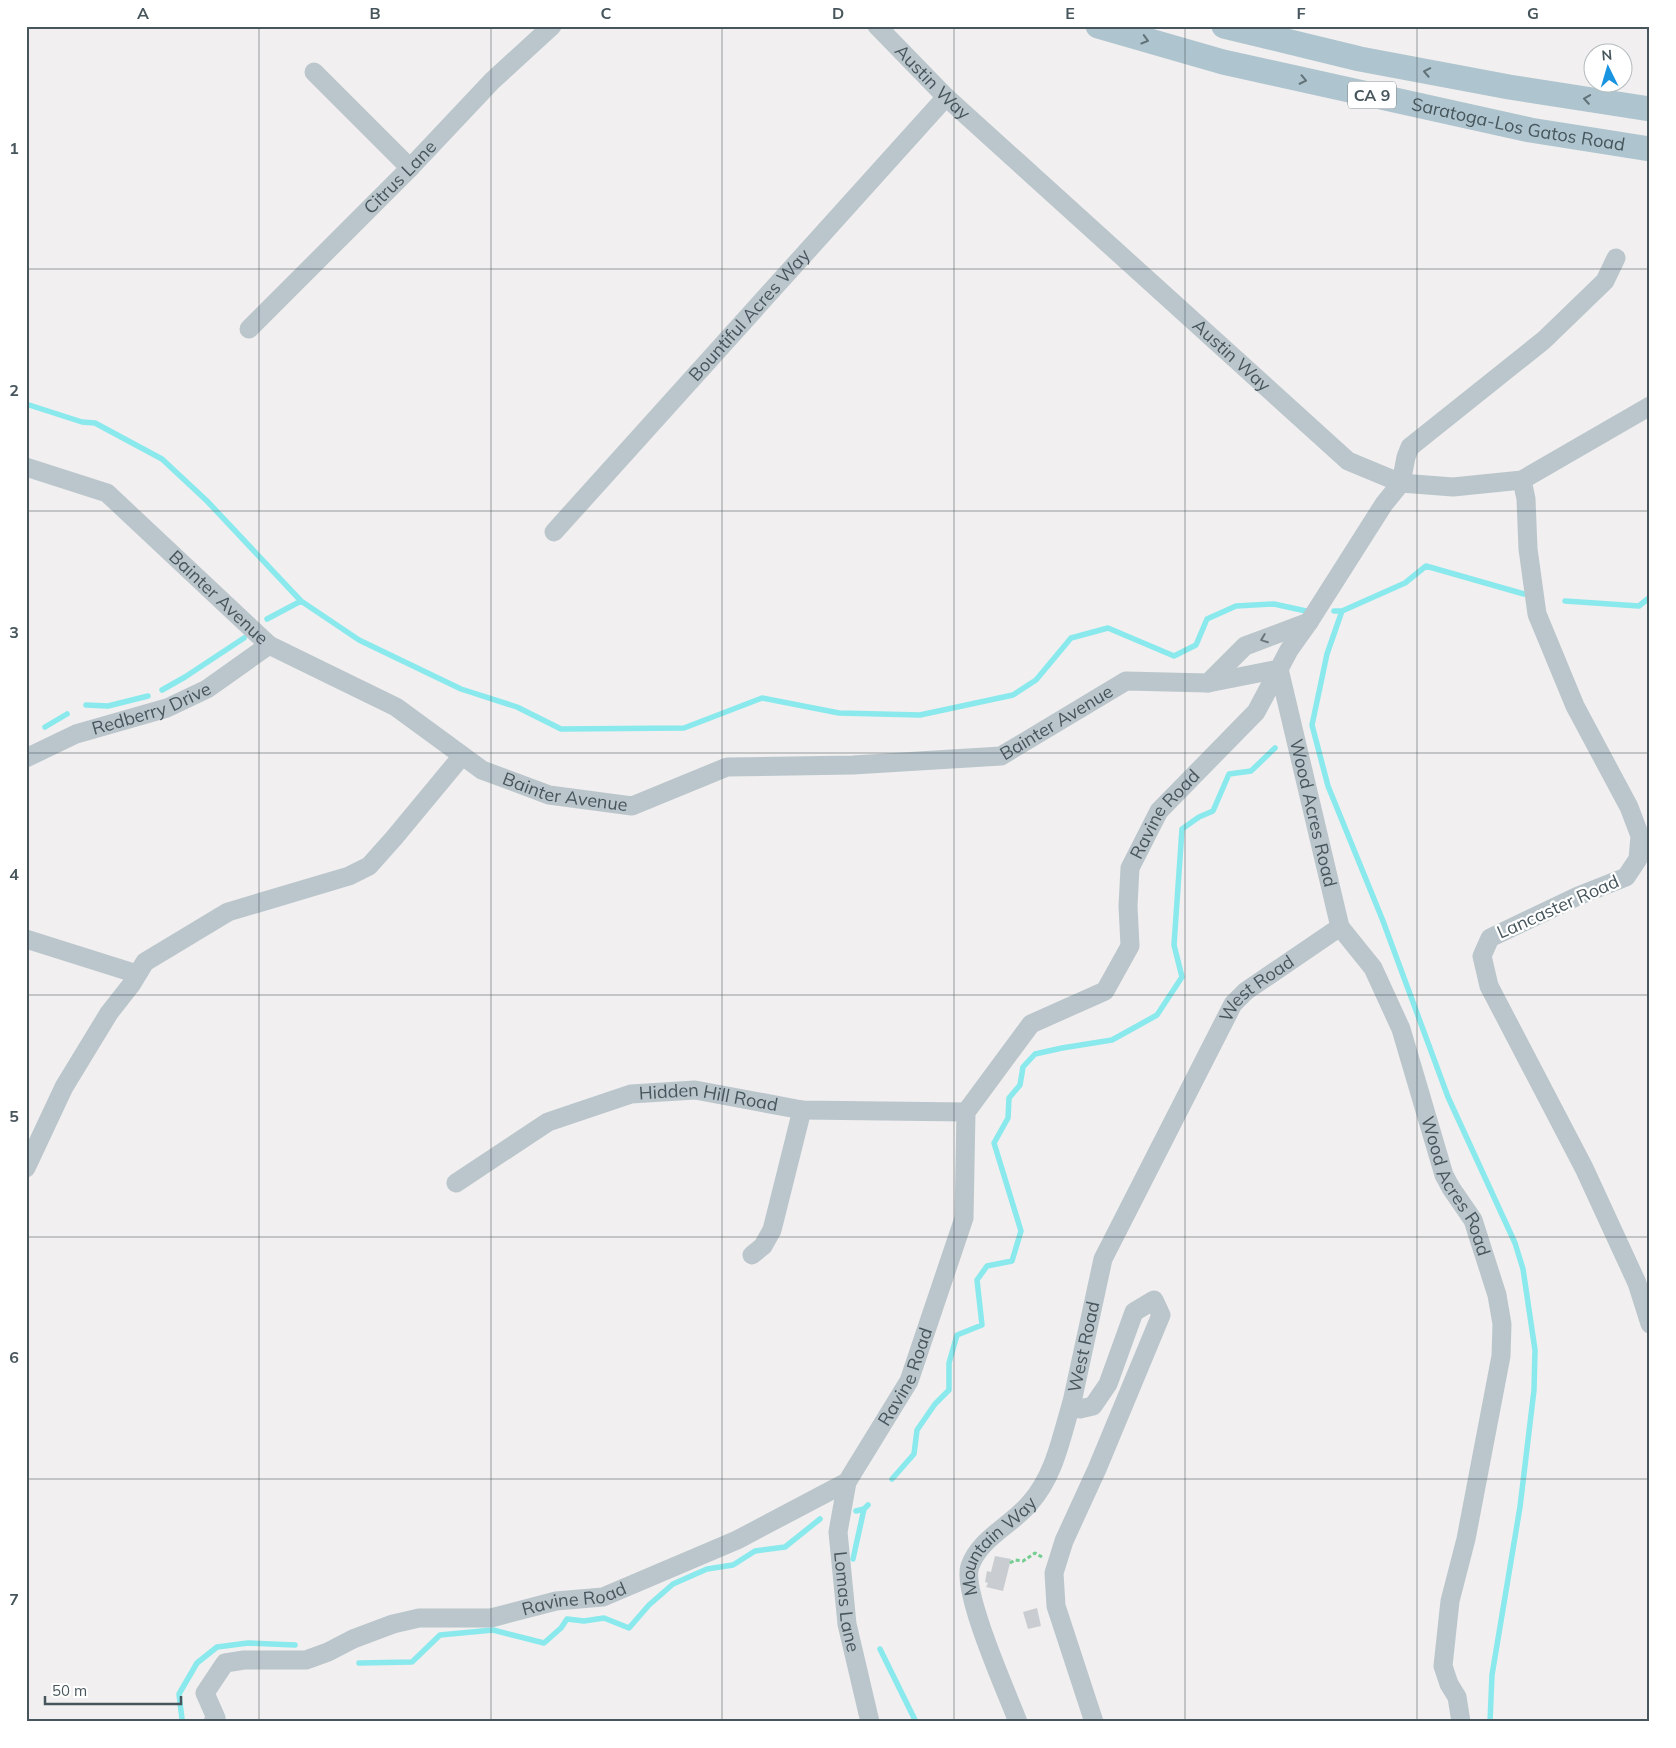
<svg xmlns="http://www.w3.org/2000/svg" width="1676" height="1748" font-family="Mulish,sans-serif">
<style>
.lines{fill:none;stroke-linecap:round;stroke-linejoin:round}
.stream{stroke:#8ae9ec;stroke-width:5.5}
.building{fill:#c9cdd1}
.path{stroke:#75cd92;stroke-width:3;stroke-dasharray:4 2.5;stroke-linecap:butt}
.minor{stroke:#bac6cc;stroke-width:19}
.major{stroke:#aec4ce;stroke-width:25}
.oneway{stroke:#617278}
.oneway2{stroke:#6a787e}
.grid{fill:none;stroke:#47565c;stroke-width:1;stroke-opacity:0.55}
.labels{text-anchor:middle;stroke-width:4.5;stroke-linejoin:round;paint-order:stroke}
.shield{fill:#fff;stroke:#7e898d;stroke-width:1}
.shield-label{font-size:16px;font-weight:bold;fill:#47565c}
.street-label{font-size:18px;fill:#47565c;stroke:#fff}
.neatline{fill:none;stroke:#47565c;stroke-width:2}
.grid-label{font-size:16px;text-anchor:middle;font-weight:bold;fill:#47565c}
</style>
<rect width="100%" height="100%" fill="#f1efef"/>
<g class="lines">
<!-- stream -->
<path class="stream" d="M26,404L82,422L95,423L162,459L207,501L301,601L359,640L461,689L517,707L561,729L684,728L762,698L839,713L920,715L1013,695L1036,680L1071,638L1108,628L1174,656L1196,645L1207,619L1236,606L1274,604L1306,611
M1565,601L1639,606L1650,597
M1334,611H1342L1405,583L1426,566L1524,594
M1342,611L1327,654L1312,725L1328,786L1383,921L1448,1097L1515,1243L1523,1269L1535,1350L1534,1390L1520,1507L1492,1675L1490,1722
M267,619L301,601
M162,690L185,677L244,638
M86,705L108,706L148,696
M45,727L67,714
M892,1479L914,1454L917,1430L935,1404L949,1390V1363L957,1335L982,1325L977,1280L987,1266L1012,1261L1021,1231L994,1143L1008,1118L1009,1098L1020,1085L1023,1067L1035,1054L1062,1048L1112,1040L1157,1015L1182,977L1174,945L1182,829L1199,817L1213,811L1229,774L1251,771L1275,748
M856,1511L864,1509L868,1505
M853,1559L864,1509
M880,1649L916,1722
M359,1663L412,1662L440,1635L493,1630L544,1643L561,1628L567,1619L584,1621L604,1618L629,1628L649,1605L673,1584L707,1569L733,1565L755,1551L785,1547L820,1519
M180,1722L182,1719L179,1694L197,1663L217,1647L248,1643L295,1645"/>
</g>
<!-- building -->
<path class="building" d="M995,1556L1011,1559L1003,1591L986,1587L988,1583L985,1582L987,1571L991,1572Z
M1037,1608L1041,1626L1028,1629L1023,1612Z"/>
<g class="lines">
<!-- path -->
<path class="path" d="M1010,1563L1015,1560L1023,1561L1035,1553L1042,1557"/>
<!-- minor -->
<g class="minor">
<path id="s1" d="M877,26L946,97L1348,461L1401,483L1453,487L1522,480L1650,406"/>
<path d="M314,72L410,168"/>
<path id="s2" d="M249,329L410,168L492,81L552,26"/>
<path id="s3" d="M26,467L107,493L269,645L396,707L482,770L549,795L632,806L727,767L853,765L1001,756L1126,681L1208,683L1279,669L1289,650L1309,622L1384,504L1401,483L1406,457L1410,447L1544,340L1605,281L1616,258"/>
<path d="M1522,480L1526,499L1528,549L1537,614L1575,706L1629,807L1640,836L1638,859L1626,877L1578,896L1490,938L1482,956L1489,986L1584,1168L1637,1283L1650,1324"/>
<path id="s4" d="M554,532L946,97"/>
<path id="s5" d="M1279,669L1340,927L1373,968L1401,1029L1444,1175L1451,1188L1473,1220L1497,1295L1502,1324L1501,1356L1466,1539L1450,1601L1443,1666L1449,1684L1457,1697L1461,1722"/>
<path d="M1208,683L1245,646L1309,622"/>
<path id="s6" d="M26,758L76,734L167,708L207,689L269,645"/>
<path d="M26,939L137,974"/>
<path d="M26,1168L64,1087L109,1013L131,985L145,962L228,912L349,876L369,866L394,838L462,756"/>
<path id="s7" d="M456,1183L548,1122L631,1094L695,1090L802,1110L966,1112"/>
<path d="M752,1255L763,1246L772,1230L802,1110"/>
<path id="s8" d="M847,1482L838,1532L847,1624L870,1722"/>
<path id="s9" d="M213,1722L216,1718L205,1693L225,1663L244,1660H306L328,1652L353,1639L393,1624L419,1618H491L556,1601L603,1597L737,1540L847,1482L909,1381L964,1218L966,1112L1031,1024L1105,991L1130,946L1128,906L1130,868L1159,811L1256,712L1279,669"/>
<path id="s10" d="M1018,1722C1007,1693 961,1591 970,1566C980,1538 1012,1525 1030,1503C1055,1475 1061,1437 1072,1402"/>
<path id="s11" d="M1094,1722L1056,1606L1054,1573L1064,1541L1097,1469L1161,1315L1154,1300L1134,1312L1108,1384L1093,1406L1080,1409L1072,1402L1103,1259L1233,1004L1246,991L1340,927"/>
</g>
<!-- major -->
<g class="major">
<path id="s12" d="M1098,26L1223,62L1530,130L1650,149"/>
<path d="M1224,26L1360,59L1509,87L1650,109"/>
</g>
</g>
<!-- one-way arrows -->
<defs><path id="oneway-chevron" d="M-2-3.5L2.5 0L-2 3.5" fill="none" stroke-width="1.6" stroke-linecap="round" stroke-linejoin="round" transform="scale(1.25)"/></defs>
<g class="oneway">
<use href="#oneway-chevron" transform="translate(1145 40) rotate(16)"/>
<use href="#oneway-chevron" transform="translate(1427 72) rotate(-169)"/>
<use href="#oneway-chevron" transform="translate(1303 80) rotate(12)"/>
<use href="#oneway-chevron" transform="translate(1587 99) rotate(-171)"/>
</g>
<use class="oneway2" href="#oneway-chevron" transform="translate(1264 639) rotate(159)"/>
<!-- grid -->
<path class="grid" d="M259,26V1722M491,26V1722M722,26V1722M954,26V1722M1185,26V1722M1417,26V1722M26,269H1650M26,511H1650M26,753H1650M26,995H1650M26,1237H1650M26,1479H1650"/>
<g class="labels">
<!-- shield labels -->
<rect class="shield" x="1348" y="81.5" width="48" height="27" rx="4"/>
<g class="shield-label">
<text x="1372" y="101">CA 9</text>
</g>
<!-- street labels -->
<g class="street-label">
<text dy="6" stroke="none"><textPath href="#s1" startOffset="79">Austin Way</textPath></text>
<text dy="6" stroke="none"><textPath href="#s12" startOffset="432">Saratoga-Los Gatos Road</textPath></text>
<text dy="6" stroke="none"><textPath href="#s2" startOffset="214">Citrus Lane</textPath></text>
<text dy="6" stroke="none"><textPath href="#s4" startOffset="292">Bountiful Acres Way</textPath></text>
<text dy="6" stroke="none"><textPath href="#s1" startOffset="484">Austin Way</textPath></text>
<text dy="6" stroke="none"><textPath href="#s3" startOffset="238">Bainter Avenue</textPath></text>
<text dy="6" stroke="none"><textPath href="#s6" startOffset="135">Redberry Drive</textPath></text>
<text dy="6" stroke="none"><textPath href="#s3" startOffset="1152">Bainter Avenue</textPath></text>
<text dy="6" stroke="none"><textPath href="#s3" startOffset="642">Bainter Avenue</textPath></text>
<text dy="6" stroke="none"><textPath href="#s5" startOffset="148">Wood Acres Road</textPath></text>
<text dy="6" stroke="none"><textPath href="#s9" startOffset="1508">Ravine Road</textPath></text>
<text transform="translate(1558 907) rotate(-24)" y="6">Lancaster Road</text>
<text dy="6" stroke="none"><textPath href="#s11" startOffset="1062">West Road</textPath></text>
<text dy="6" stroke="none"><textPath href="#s7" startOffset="276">Hidden Hill Road</textPath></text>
<text dy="6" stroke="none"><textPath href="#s5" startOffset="552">Wood Acres Road</textPath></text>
<text dy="6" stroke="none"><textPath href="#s11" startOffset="658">West Road</textPath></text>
<text dy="6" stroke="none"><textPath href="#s9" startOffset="848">Ravine Road</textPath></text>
<text dy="6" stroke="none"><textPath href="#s10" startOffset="196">Mountain Way</textPath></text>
<text dy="6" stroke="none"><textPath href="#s9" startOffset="428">Ravine Road</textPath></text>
<text dy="6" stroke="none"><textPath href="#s8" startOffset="121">Lomas Lane</textPath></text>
</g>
</g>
<!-- border -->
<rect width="1676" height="1748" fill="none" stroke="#ffffff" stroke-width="55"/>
<!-- north arrow -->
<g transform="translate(1608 68) rotate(355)"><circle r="24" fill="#ffffff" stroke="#b5bbbe"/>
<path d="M0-4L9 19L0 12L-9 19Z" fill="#1994e1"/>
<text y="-8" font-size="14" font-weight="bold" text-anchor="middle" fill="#47565c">N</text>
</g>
<!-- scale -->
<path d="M45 1696v8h136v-8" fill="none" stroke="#47565c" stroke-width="2.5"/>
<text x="52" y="1696" font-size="15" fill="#47565c" stroke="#ffffff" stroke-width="4" paint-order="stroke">50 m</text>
<rect x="28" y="28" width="1620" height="1692" class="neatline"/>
<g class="grid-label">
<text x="143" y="19">A</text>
<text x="375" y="19">B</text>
<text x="606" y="19">C</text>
<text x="838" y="19">D</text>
<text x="1070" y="19">E</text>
<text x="1301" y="19">F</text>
<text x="1533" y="19">G</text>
<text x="14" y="154">1</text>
<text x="14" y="396">2</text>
<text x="14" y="638">3</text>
<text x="14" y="880">4</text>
<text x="14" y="1122">5</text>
<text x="14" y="1363">6</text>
<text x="14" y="1605">7</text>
</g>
</svg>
